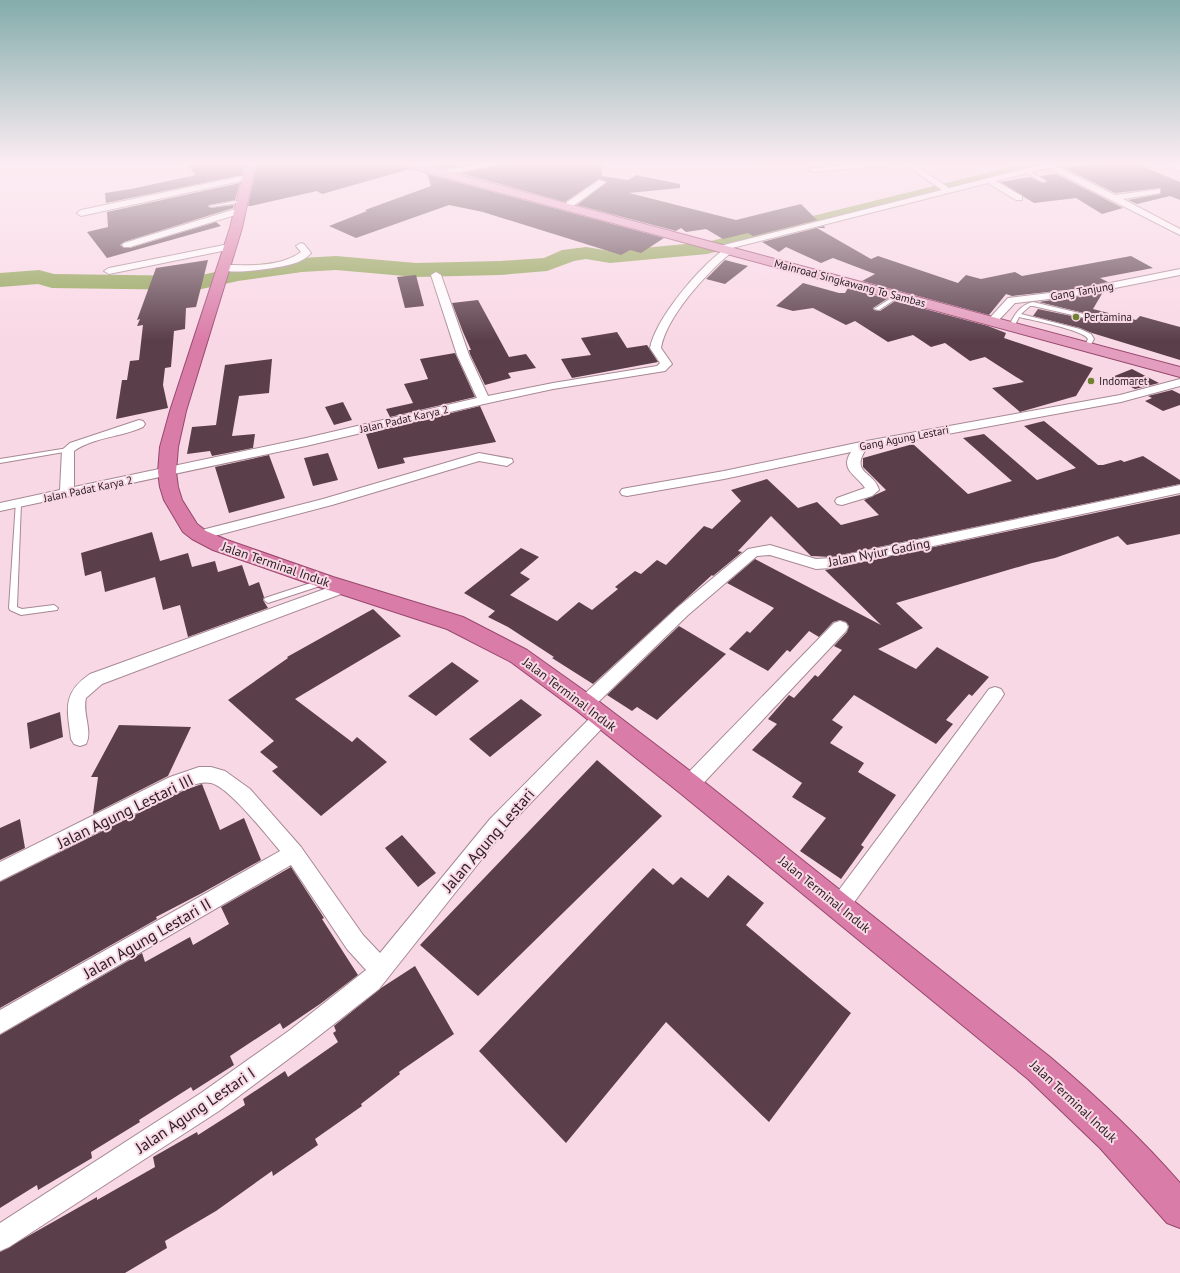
<svg xmlns="http://www.w3.org/2000/svg" width="1180" height="1273" font-family="'PT Sans',sans-serif">
<style>
.lines{fill:none;stroke-linecap:round;stroke-linejoin:round}
.river{fill:#8ca150;fill-rule:evenodd}
.building{fill:#5a3f4a}
.service-casing{stroke:#a68893;stroke-width:2}
.minor-casing{stroke:#a68893;stroke-width:2}
.primary-casing{stroke:#97476c;stroke-width:2}
.trunk-casing{stroke:#97476c;stroke-width:2}
.service{fill:#fff;fill-rule:evenodd}
.minor{fill:#fff;fill-rule:evenodd}
.primary{fill:#e39dbe;fill-rule:evenodd}
.trunk{fill:#da7ca8;fill-rule:evenodd}
.poi-dot{fill:#6e8232;stroke:#f9d8e5;stroke-width:1.5}
.labels{text-anchor:middle;stroke-width:4;stroke-linejoin:round;paint-order:stroke}
.far-street-label{font-size:11px;fill:#2e2126;stroke:#f9d8e5}
.far-poi-label{font-size:11px;fill:#2e2126;stroke:#f9d8e5;text-anchor:start}
.street-label{font-size:13px;fill:#2e2126;stroke:#f9d8e5}
.near-street-label{font-size:16px;fill:#2e2126;stroke:#f9d8e5}
</style>
<rect width="100%" height="100%" fill="#f9d8e5"/>
<g class="lines">
<!-- river -->
<path class="river" d="M1027,163H1057L1054,167L707,254L610,263L586,259L574,261L547,271L500,275L416,277L336,270L302,272L238,281L197,290L52,288L38,284L0,287V273L39,270L54,274L197,276L238,267L302,258L336,256L416,263L500,261L544,258L562,250L586,247L610,251L707,242Z"/>
</g>
<!-- building -->
<path class="building" d="M185,163H244L242,175L106,203L105,193L131,189L196,175Z
M257,163H397L399,166L410,169L322,194L317,191L251,206H248Z
M423,163H477L444,169Z
M502,163H601L602,176L628,180L636,175L680,184V188L629,193L736,220L801,204L817,220L753,236L748,233L723,239L706,229L686,232L681,228L676,231L577,205L607,182L599,179L565,202L460,173L497,166Z
M1109,163H1123L1128,165L1137,164L1180,182V200L1170,196L1137,204L1128,200L1160,194L1161,188L1115,193L1064,168Z
M427,174L664,238L641,253L630,250L621,255L483,212L449,205L356,238L329,226L367,211L365,210L431,186Z
M1056,174L1123,208L1102,214L1076,198L1034,203L1000,182L1030,177L1043,183L1047,181L1040,176Z
M240,183L235,200L209,205L208,206L211,208L234,205L233,208L124,242L120,245L124,248H130L216,222L221,226L107,258L87,232L108,227L107,212Z
M824,226L825,228H817L871,259L878,256L958,283L966,275L981,279L1015,272L1022,276L1131,256L1153,268L1100,278L1108,282L1075,289L1012,296L1006,294L989,315L862,281L875,274L833,258L821,263L786,247L779,252L762,242Z
M208,260L196,307L186,308L185,329L174,331L171,367L165,368L163,385L168,408L116,419L122,380H127L130,361L139,360L143,325L137,326L140,319L137,320L156,268Z
M725,260L748,266L725,284L706,279Z
M416,275L424,306L405,308L397,277Z
M803,283L839,293H845L848,288L887,299L873,308L874,310L880,311L895,301L988,326L1006,333L1004,338L1093,368L1076,396L1020,412L992,388L1024,382L985,357L970,361L945,343L931,347L913,335L888,342L855,321L846,325L813,308L793,311L776,306Z
M1103,292L1093,309L1136,320L1140,316L1180,327V360L1092,333L1080,328L1033,316L1038,309L1091,320L1094,318L1092,315L1039,302Z
M478,300L509,357L526,354L536,368L508,373L511,378L485,385L470,354L469,350H471L463,332L452,303Z
M617,332L627,348L647,345L658,362L572,378L561,359L591,355L581,338Z
M455,353L475,397L390,417L386,409L413,403L404,384L428,379L420,359Z
M272,359L269,393L239,396L232,436L255,434L253,448L212,456L210,451L187,454L192,427L216,425L225,365Z
M1132,369L1159,383L1135,389L1112,377Z
M1172,390L1180,394V405L1163,411L1145,401L1152,398L1148,396Z
M343,402L352,420L334,425L325,407Z
M480,406L496,442L403,458L405,463L378,469L366,434Z
M1044,421L1098,465H1103L1121,460L1124,462L1143,456L1180,480V484L831,557L811,556L771,516L738,551L742,552L713,576L712,575L593,684L552,658L554,657L508,627L488,617L495,611L464,593L521,548L539,557L520,573L530,579L510,595L557,621L579,602L592,610L618,589L615,587L635,571L641,574L657,560L666,565L704,526L712,529L741,501L731,490L767,479L798,508L817,502L841,525L879,515L864,500L886,490L863,467V458L913,444L968,494L1012,481L963,438L984,434L1037,480L1076,468L1024,426Z
M328,453L338,480L313,486L304,458Z
M269,455L285,498L229,513L215,467Z
M1180,495V534L1127,545L1118,536L1055,558L1032,563L896,603L923,628L878,649L916,669L937,647L989,677L972,696L969,694L946,720L953,724L936,744L854,695L832,720L843,727L830,743L864,763L858,772L896,795L861,845L864,847L841,879L800,851L826,818L792,797L802,783L752,750L777,724L768,719L789,695L794,698L815,675L818,677L842,650L834,646L847,632L849,626L846,622L840,620L833,622L819,637L809,631L790,652L787,650L768,671L729,649L747,631L750,633L774,608L727,583L755,559L881,625L825,570Z
M152,532L160,561L188,553L192,567L215,561L218,572L242,565L249,586L259,582L264,597L263,600L268,608L188,637L180,605L163,610L155,577L105,592L101,571L85,576L81,553Z
M373,609L401,636L295,699L352,742L357,737L387,762L321,816L272,771L278,767L260,752L274,741L228,700L288,658L287,657Z
M679,626L726,654L657,720L637,707L632,711L607,695Z
M452,662L479,681L436,716L408,696Z
M521,699L542,715L490,757L469,739Z
M60,712L63,737L30,749L27,723Z
M119,725L191,727L168,776L93,814L98,777H91Z
M597,760L662,816L478,996L420,945Z
M202,784L220,830L244,818L261,860L202,893L156,917L157,919L0,1008V882L185,790Z
M20,819L25,848L0,860V828Z
M402,835L436,873L418,887L385,848Z
M291,867L324,918L322,919L358,975L320,1004L283,1029L280,1023L230,1056L234,1065L193,1091L191,1087L139,1120L140,1122L91,1152L92,1158L38,1190L37,1185L0,1208V1035L142,953L145,962L190,937L193,945L229,924L221,907Z
M653,868L673,885L681,877L708,898L728,875L764,903L746,925L851,1013L769,1122L666,1022L566,1143L479,1051Z
M415,966L454,1034L399,1072L400,1074L361,1104L362,1106L315,1139L318,1145L273,1176L272,1171L216,1211L165,1241L167,1248L125,1273H0V1252L97,1197V1200L155,1167L153,1157L197,1132L198,1135L245,1105L243,1099L285,1071L288,1077L338,1042L333,1033L336,1031L334,1026L381,988Z"/>
<g class="lines">
<defs>
<path id="service" d="M1025,170H1027L1046,181L1043,182L1025,172Z
M242,200L243,202L211,207L209,206Z
M896,295L900,296L879,310L874,309Z
M1033,302L1092,316V318L1090,319L1033,306H1030L1021,314L1080,329L1091,334L1094,339L1089,348L1084,347L1088,339C1084,330 1031,320 1019,317L1014,327H1010L1009,326C1014,315 1020,305 1033,302Z
M68,448L71,450L70,451L0,463V459Z
M16,501H20L21,503L17,607L22,609L54,605L58,608L57,610L21,615L10,610L9,608Z
M323,579L327,582L326,584L268,603L264,600L265,598Z"/>
<path id="minor" d="M485,163H501L497,165L442,175L438,173L442,171Z
M867,163H897L893,165L813,172L809,170L813,168Z
M903,163H912L949,188L1048,163H1061L1056,166L1115,195L1160,189V193L1123,199L1180,229V235L1048,168L996,181L1022,196V200H1016L988,183L732,248V252C708,271 666,317 661,348L672,364L665,371L553,389L484,404L306,446L0,511V503L60,490L62,450L70,443L139,420L143,421L145,424L143,427C122,437 94,437 74,451V487L306,438L477,398L457,355L431,275L436,272L441,275L469,355L488,396L553,383L657,366L660,363L650,348C656,318 698,269 722,251L718,248L720,246L942,190Z
M1164,163H1174L1180,166V171Z
M247,175H250V179L81,216L77,213L81,210Z
M599,180L606,182L569,209H563V205Z
M239,208L242,209V213L130,247H124L122,245L124,243Z
M301,243L304,244L311,253C306,259 299,262 292,264C280,268 225,276 217,268L222,265C248,265 279,268 301,252L296,246Z
M229,244L232,245V249L109,274L104,271L109,268Z
M1180,269V275L1075,296L1015,303L996,323H988L987,321L1008,298L1075,290Z
M1180,379V386L1121,402L866,449C850,474 874,471 879,490L872,496L842,505L837,504L835,501L837,498L865,488C857,475 839,470 851,452L724,479L627,496L622,495L620,492L622,489L627,488L724,471L861,442L1120,395Z
M479,453L512,459L513,462L507,466L479,461L332,505L199,540L194,538L192,535L194,532L323,499Z
M1180,485V493L831,568L816,569L770,555L757,556L688,615L591,709L585,711L579,709L576,704L579,699L678,607L748,549L770,545L816,559L831,558Z
M344,582L349,583L352,587L349,591L102,684L86,698C82,713 93,731 86,744L80,746L74,744L71,739C67,709 62,693 90,674Z
M840,621L846,623L848,627L846,631L696,791L689,793L682,791L680,785L682,779L834,623Z
M995,687L1001,689L1004,694L1001,699L847,912L840,915L833,912L830,905L833,898L989,689Z
M602,710L608,712L611,717L608,722L504,831L379,989L306,1046L219,1111L9,1247L0,1251V1223L201,1093L290,1030L366,970L347,949L291,865L0,1034V1010L280,851C267,836 229,787 211,783C202,781 192,785 184,789L0,881V862L170,777L199,767H211L225,771L250,789L301,847L363,935L380,953L490,819L596,712Z"/>
<path id="primary" d="M398,163H415L1180,367V377L399,165Z"/>
<path id="trunk" d="M246,163H256L242,228L186,411L178,447L176,472L178,487L182,500L197,524L206,531L227,540L333,577L463,617L527,650L593,697L698,777L1050,1057C1096,1096 1140,1137 1180,1183V1228L1167,1223L1100,1148L1028,1079L680,793L577,711L511,662L447,629L319,587L213,550L192,539L183,532L164,500L160,487L158,472L160,447L170,411L230,228Z"/>
</defs>
<!-- service casing -->
<use href="#service" class="service-casing"/>
<!-- minor casing -->
<use href="#minor" class="minor-casing"/>
<!-- primary casing -->
<use href="#primary" class="primary-casing"/>
<!-- trunk casing -->
<use href="#trunk" class="trunk-casing"/>
<!-- service -->
<use href="#service" class="service"/>
<!-- minor -->
<use href="#minor" class="minor"/>
<!-- primary -->
<use href="#primary" class="primary"/>
<!-- trunk -->
<use href="#trunk" class="trunk"/>
</g>
<!-- sky -->
<linearGradient id="sky" x2="0" y2="1"><stop stop-color="#83acab"/><stop offset="0.48" stop-color="#fcedf3"/><stop offset="1" stop-color="#fcedf3" stop-opacity="0"/></linearGradient>
<rect width="1180" height="341" fill="url(#sky)"/>
<!-- markers -->
<g class="poi-dot">
<circle cx="1076" cy="317" r="4"/>
<circle cx="1091" cy="381" r="4"/>
</g>
<g class="labels">
<!-- far-street labels -->
<g class="far-street-label">
<text transform="translate(850 283) rotate(15)" y="4">Mainroad Singkawang To Sambas</text>
<text transform="translate(1082 291) rotate(-10)" y="4">Gang Tanjung</text>
<text transform="translate(404 419) rotate(-13)" y="4">Jalan Padat Karya 2</text>
<text transform="translate(904 438) rotate(-11)" y="4">Gang Agung Lestari</text>
<text transform="translate(88 489) rotate(-12)" y="4">Jalan Padat Karya 2</text>
</g>
<!-- far-poi labels -->
<g class="far-poi-label">
<text x="1084" y="321">Pertamina</text>
<text x="1099" y="385">Indomaret</text>
</g>
<!-- street labels -->
<g class="street-label">
<text transform="translate(879 552) rotate(-11)" y="5">Jalan Nyiur Gading</text>
<text transform="translate(276 564) rotate(19)" y="5">Jalan Terminal Induk</text>
<text transform="translate(570 694) rotate(37)" y="5">Jalan Terminal Induk</text>
<text transform="translate(825 894) rotate(39)" y="5">Jalan Terminal Induk</text>
<text transform="translate(1074 1101) rotate(43)" y="5">Jalan Terminal Induk</text>
</g>
<!-- near-street labels -->
<g class="near-street-label">
<text transform="translate(125 811) rotate(-26)" y="6">Jalan Agung Lestari III</text>
<text transform="translate(488 840) rotate(-49)" y="6">Jalan Agung Lestari</text>
<text transform="translate(147 938) rotate(-30)" y="6">Jalan Agung Lestari II</text>
<text transform="translate(195 1110) rotate(-34)" y="6">Jalan Agung Lestari I</text>
</g>
</g>
</svg>
